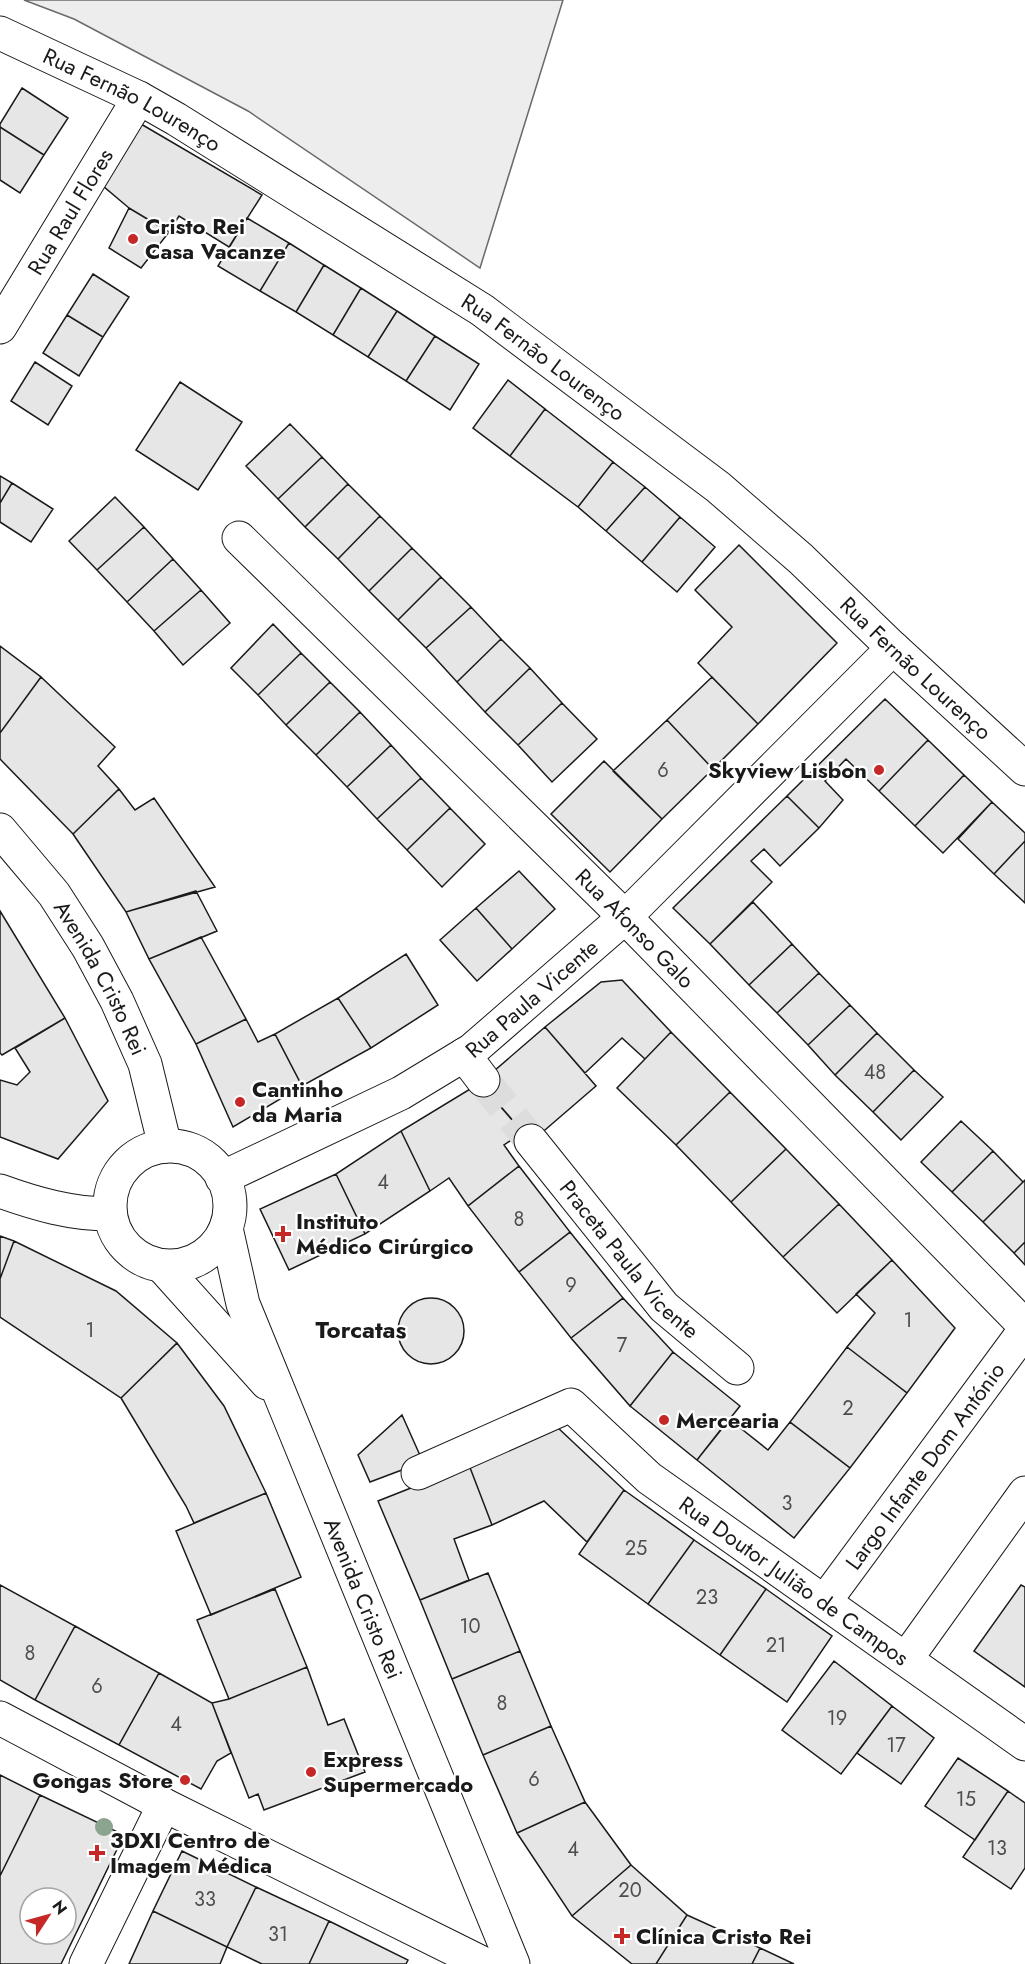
<svg xmlns="http://www.w3.org/2000/svg" width="1025" height="1964" font-family="Jost,sans-serif">
<style>
.green{fill:#ededed;stroke:#6a6a6a;stroke-width:1.5}
.building{fill:#e6e6e6;stroke:#1a1a1a;stroke-width:1.5;fill-rule:evenodd}
.lines{fill:none;stroke-linecap:round;stroke-linejoin:round}
.minor-tunnel{stroke:#ddd;stroke-width:33;stroke-dasharray:33 16;stroke-linecap:butt}
.minor-casing{stroke:#1a1a1a;stroke-width:35}
.minor{stroke:#fff;stroke-width:33}
.tree{fill:#8aa48f}
.poi-dot{fill:#c62828;stroke:#fff;stroke-width:2}
.labels{text-anchor:middle;stroke-width:4.5;stroke-linejoin:round;paint-order:stroke}
.number-label{font-size:20px;fill:#4d4d4d}
.street-label{font-size:22px;fill:#1a1a1a;stroke:#fff}
.poi-label{font-size:22px;font-weight:bold;fill:#1a1a1a;stroke:#fff;text-anchor:start}
.neighbourhood-label{font-size:24px;font-weight:bold;fill:#1a1a1a;stroke:#fff}
</style>
<rect width="100%" height="100%" fill="#fff"/>
<!-- green -->
<path class="green" d="M24,0H563L480,268L248,111L74,19Z"/>
<!-- building -->
<path class="building" d="M22,88L68,118L44,155L0,127V124Z
M141,124L262,195L229,247L179,216L169,232L129,208L103,186Z
M0,127L44,155L20,193L0,180Z
M129,208L169,232L141,268L109,248Z
M247,218L289,243L260,291L218,266Z
M289,243L324,265L296,312L260,291Z
M324,265L361,288L333,335L296,312Z
M93,274L129,297L103,337L67,315Z
M361,288L397,311L368,357L333,335Z
M397,311L435,336L406,381L368,357Z
M67,315L103,337L79,376L43,353Z
M435,336L479,364L450,410L406,381Z
M35,362L72,386L48,425L11,401Z
M508,380L545,409L510,456L473,428Z
M180,382L242,422L198,490L136,450Z
M545,409L613,462L578,507L510,456Z
M290,424L322,457L278,499L246,466Z
M322,457L348,484L305,527L278,499Z
M613,462L645,487L606,531L578,507Z
M0,476L12,483L0,503Z
M12,483L53,509L31,542L0,522V503Z
M348,484L380,516L338,559L305,527Z
M645,487L680,517L642,562L606,531Z
M115,497L144,527L97,570L69,541Z
M380,516L412,548L369,591L338,559Z
M680,517L715,547L677,592L642,562Z
M144,527L173,559L127,602L97,570Z
M739,545L837,643L758,724L698,663L732,627L695,590Z
M412,548L441,577L398,620L369,591Z
M173,559L201,590L154,631L127,602Z
M441,577L471,607L426,648L398,620Z
M201,590L230,623L183,665L154,631Z
M471,607L501,639L457,682L426,648Z
M273,624L301,653L258,695L231,668Z
M501,639L530,668L485,712L457,682Z
M0,646L41,677L0,733Z
M301,653L330,682L286,725L258,695Z
M530,668L562,703L518,745L485,712Z
M41,677L115,747L98,766L119,789L73,834L0,759V733Z
M712,677L758,724L713,769L667,720Z
M330,682L360,712L316,755L286,725Z
M885,699L928,740L879,791L846,759L825,781L843,800L819,828L787,796Z
M562,703L597,739L552,782L518,745Z
M360,712L391,745L347,787L316,755Z
M667,720L713,769L662,819L613,771Z
M928,740L964,775L915,826L879,791Z
M391,745L421,778L377,819L347,787Z
M604,761L662,819L610,872L551,814Z
M964,775L992,802L943,853L915,826Z
M421,778L450,808L407,850L377,819Z
M119,789L135,810L154,798L215,887L126,912L73,834Z
M787,796L819,828L780,866L764,849L751,861L772,882L710,944L673,908Z
M992,802L1025,833V841L994,874L958,839Z
M450,808L485,844L442,887L407,850Z
M1025,841V903L994,874Z
M519,871L555,909L512,949L476,908Z
M196,891L217,931L149,959L126,912Z
M753,902L792,944L749,985L710,944Z
M476,908L512,949L477,981L440,940Z
M0,911L65,1018L2,1055L0,1053Z
M201,937L246,1019L196,1044L149,959Z
M792,944L819,973L777,1013L749,985Z
M406,954L438,1005L371,1048L338,998Z
M819,973L850,1005L808,1045L777,1013Z
M622,980L671,1032L645,1059L622,1038L585,1073L545,1027L601,982Z
M338,998L371,1048L302,1086L275,1034Z
M850,1005L877,1033L835,1075L808,1045Z
M65,1018L108,1101L58,1159L0,1137V1080L17,1085L30,1072L15,1048Z
M246,1019L258,1042L275,1034L302,1086L233,1127L196,1044Z
M545,1027L596,1086L531,1142L480,1083Z
M671,1032L730,1092L676,1145L617,1088Z
M877,1033L914,1070L873,1112L835,1075Z
M914,1070L943,1097L901,1140L873,1112Z
M480,1083L523,1132L504,1145L519,1166L468,1206L449,1178L430,1191L401,1131Z
M730,1092L786,1149L731,1202L676,1145Z
M961,1121L993,1151L952,1192L921,1162Z
M401,1131L430,1191L365,1234L336,1174Z
M786,1149L839,1204L783,1257L731,1202Z
M993,1151L1023,1182L983,1222L952,1192Z
M519,1166L570,1232L519,1272L468,1206Z
M336,1174L365,1234L289,1270L260,1209Z
M1025,1180V1242L1014,1253L983,1222Z
M839,1204L892,1260L837,1313L783,1257Z
M570,1232L623,1298L571,1338L519,1272Z
M0,1236L14,1241L0,1279Z
M14,1241L116,1291L177,1343L121,1398L0,1317V1279Z
M1025,1242V1265L1014,1253Z
M892,1260L955,1328L907,1393L847,1347L875,1313L856,1294Z
M398 1331a33 33 0 1 1 66 0a33 33 0 1 1-66 0Z
M623,1298L673,1352L630,1406L571,1338Z
M177,1343L224,1406L266,1493L194,1523L186,1506L121,1398Z
M847,1347L907,1393L850,1468L790,1422Z
M673,1352L740,1406L697,1460L630,1406Z
M402,1415L423,1462L370,1482L358,1455Z
M729,1419L768,1450L790,1422L850,1468L794,1538L697,1460Z
M556,1426L624,1490L587,1542L544,1501L492,1525L469,1465Z
M469,1465L492,1525L454,1539L469,1580L420,1600L378,1501Z
M624,1490L694,1540L648,1604L579,1554Z
M266,1493L301,1577L211,1615L176,1531Z
M694,1540L766,1589L720,1655L648,1604Z
M488,1573L520,1651L452,1679L420,1600Z
M0,1585L75,1626L35,1700L0,1680Z
M1021,1585L1025,1587V1687L974,1651Z
M275,1589L307,1667L229,1699L197,1620Z
M766,1589L832,1636L787,1702L720,1655Z
M75,1626L159,1673L119,1745L35,1700Z
M520,1651L551,1726L483,1755L452,1679Z
M834,1661L892,1706L841,1774L782,1730Z
M307,1667L328,1725L344,1719L365,1772L264,1810L258,1794L249,1798L212,1703L229,1699Z
M159,1673L212,1703L231,1753L217,1761L201,1789L119,1745Z
M892,1706L934,1738L901,1784L857,1753Z
M551,1726L585,1802L517,1833L483,1755Z
M958,1758L1008,1791L975,1840L925,1806Z
M0,1775L40,1795L0,1876Z
M1008,1791L1025,1803V1868L1011,1889L963,1857Z
M40,1795L124,1835L61,1964H0V1876ZM30,1898H66V1934H30Z
M585,1802L631,1865L572,1916L517,1833Z
M182,1851L256,1887L227,1947L153,1911Z
M631,1865L687,1915L656,1964H632L572,1916Z
M256,1887L329,1921L309,1964H262L227,1947Z
M153,1911L227,1947L220,1964H129Z
M687,1915L760,1948L752,1964H656Z
M329,1921L408,1960L406,1964H309Z
M760,1948L794,1964H752Z"/>
<g class="lines">
<!-- minor-tunnel -->
<path class="minor-tunnel" d="M483,1080L531,1141"/>
<defs>
<g id="minor">
<path id="s1" d="M0,33L139,98L176,119L482,310L718,487L801,559L893,648L1025,769"/>
<path id="s2" d="M0,327L139,98"/>
<path id="s3" d="M239,538L625,917L1025,1326"/>
<path id="s4" d="M0,830L54,894L88,947L117,1001L145,1064L165,1146"/>
<path d="M464,1055L483,1080"/>
<path id="s5" d="M531,1141L664,1307L737,1368"/>
<circle cx="170" cy="1206" r="60"/>
<path id="s6" d="M222,1178L401,1093L472,1050L625,917L893,648"/>
<path d="M0,1191C36,1204 71,1214 110,1214"/>
<path id="s7" d="M226,1228L243,1304L513,1964"/>
<path d="M162,1266L267,1383"/>
<path id="s8" d="M418,1473L571,1405L649,1478L1025,1744"/>
<path id="s9" d="M825,1601L1025,1330"/>
<path d="M906,1659L1025,1493"/>
<path d="M0,1718L164,1805L484,1964"/>
<path d="M86,1964L164,1805"/>
</g>
</defs>
<!-- minor casing -->
<use href="#minor" class="minor-casing"/>
<!-- minor -->
<use href="#minor" class="minor"/>
</g>
<!-- trees -->
<circle class="tree" cx="104" cy="1827" r="9"/>
<!-- markers -->
<g class="poi-dot">
<circle cx="133" cy="239" r="6"/>
<circle cx="879" cy="770" r="6"/>
<circle cx="240" cy="1102" r="6"/>
<path d="M280 1225h6v6h6v6h-6v6h-6v-6h-6v-6h6z"/>
<circle cx="664" cy="1420" r="6"/>
<circle cx="311" cy="1772" r="6"/>
<circle cx="185" cy="1780" r="6"/>
<path d="M94 1844h6v6h6v6h-6v6h-6v-6h-6v-6h6z"/>
<path d="M619 1927h6v6h6v6h-6v6h-6v-6h-6v-6h6z"/>
</g>
<g class="labels">
<!-- number labels -->
<g class="number-label">
<text x="663" y="777">6</text>
<text x="875" y="1079">48</text>
<text x="383" y="1189">4</text>
<text x="519" y="1226">8</text>
<text x="571" y="1292">9</text>
<text x="908" y="1327">1</text>
<text x="90" y="1337">1</text>
<text x="622" y="1352">7</text>
<text x="848" y="1415">2</text>
<text x="787" y="1510">3</text>
<text x="636" y="1555">25</text>
<text x="707" y="1604">23</text>
<text x="470" y="1633">10</text>
<text x="776" y="1652">21</text>
<text x="30" y="1660">8</text>
<text x="97" y="1693">6</text>
<text x="502" y="1710">8</text>
<text x="837" y="1725">19</text>
<text x="176" y="1731">4</text>
<text x="896" y="1752">17</text>
<text x="534" y="1786">6</text>
<text x="966" y="1806">15</text>
<text x="997" y="1855">13</text>
<text x="573" y="1856">4</text>
<text x="630" y="1897">20</text>
<text x="205" y="1906">33</text>
<text x="278" y="1941">31</text>
</g>
<!-- street labels -->
<g class="street-label">
<text dy="8" stroke="none"><textPath href="#s1" startOffset="148">Rua Fernão Lourenço</textPath></text>
<text dy="8" stroke="none"><textPath href="#s2" startOffset="135">Rua Raul Flores</textPath></text>
<text dy="8" stroke="none"><textPath href="#s1" startOffset="634">Rua Fernão Lourenço</textPath></text>
<text dy="8" stroke="none"><textPath href="#s1" startOffset="1120">Rua Fernão Lourenço</textPath></text>
<text dy="8" stroke="none"><textPath href="#s3" startOffset="556">Rua Afonso Galo</textPath></text>
<text dy="8" stroke="none"><textPath href="#s4" startOffset="180">Avenida Cristo Rei</textPath></text>
<text dy="8" stroke="none"><textPath href="#s6" startOffset="360">Rua Paula Vicente</textPath></text>
<text dy="8" stroke="none"><textPath href="#s5" startOffset="154">Praceta Paula Vicente</textPath></text>
<text dy="8" stroke="none"><textPath href="#s9" startOffset="168">Largo Infante Dom António</textPath></text>
<text dy="8" stroke="none"><textPath href="#s8" startOffset="452">Rua Doutor Julião de Campos</textPath></text>
<text dy="8" stroke="none"><textPath href="#s7" startOffset="396">Avenida Cristo Rei</textPath></text>
</g>
<!-- poi labels -->
<g class="poi-label">
<text x="145" y="234">Cristo Rei<tspan x="145" dy="25">Casa Vacanze</tspan></text>
<text x="867" y="778" text-anchor="end">Skyview Lisbon</text>
<text x="252" y="1097">Cantinho<tspan x="252" dy="25">da Maria</tspan></text>
<text x="296" y="1229">Instituto<tspan x="296" dy="25">Médico Cirúrgico</tspan></text>
<text x="676" y="1428">Mercearia</text>
<text x="323" y="1767">Express<tspan x="323" dy="25">Supermercado</tspan></text>
<text x="173" y="1788" text-anchor="end">Gongas Store</text>
<text x="110" y="1848">3DXI Centro de<tspan x="110" dy="25">Imagem Médica</tspan></text>
<text x="636" y="1944">Clínica Cristo Rei</text>
</g>
<!-- neighbourhood labels -->
<g class="neighbourhood-label">
<text x="361" y="1338">Torcatas</text>
</g>
</g>
<!-- north arrow -->
<g transform="translate(48 1916) rotate(54)"><circle r="28" fill="#ffffff" stroke="#a3a3a3" stroke-width="1.5"/>
<path d="M0-4.5L10 22L0 15L-10 22Z" fill="#c62828"/>
<text y="-9" font-size="16" font-weight="bold" text-anchor="middle" fill="#1a1a1a">N</text>
</g>
</svg>
